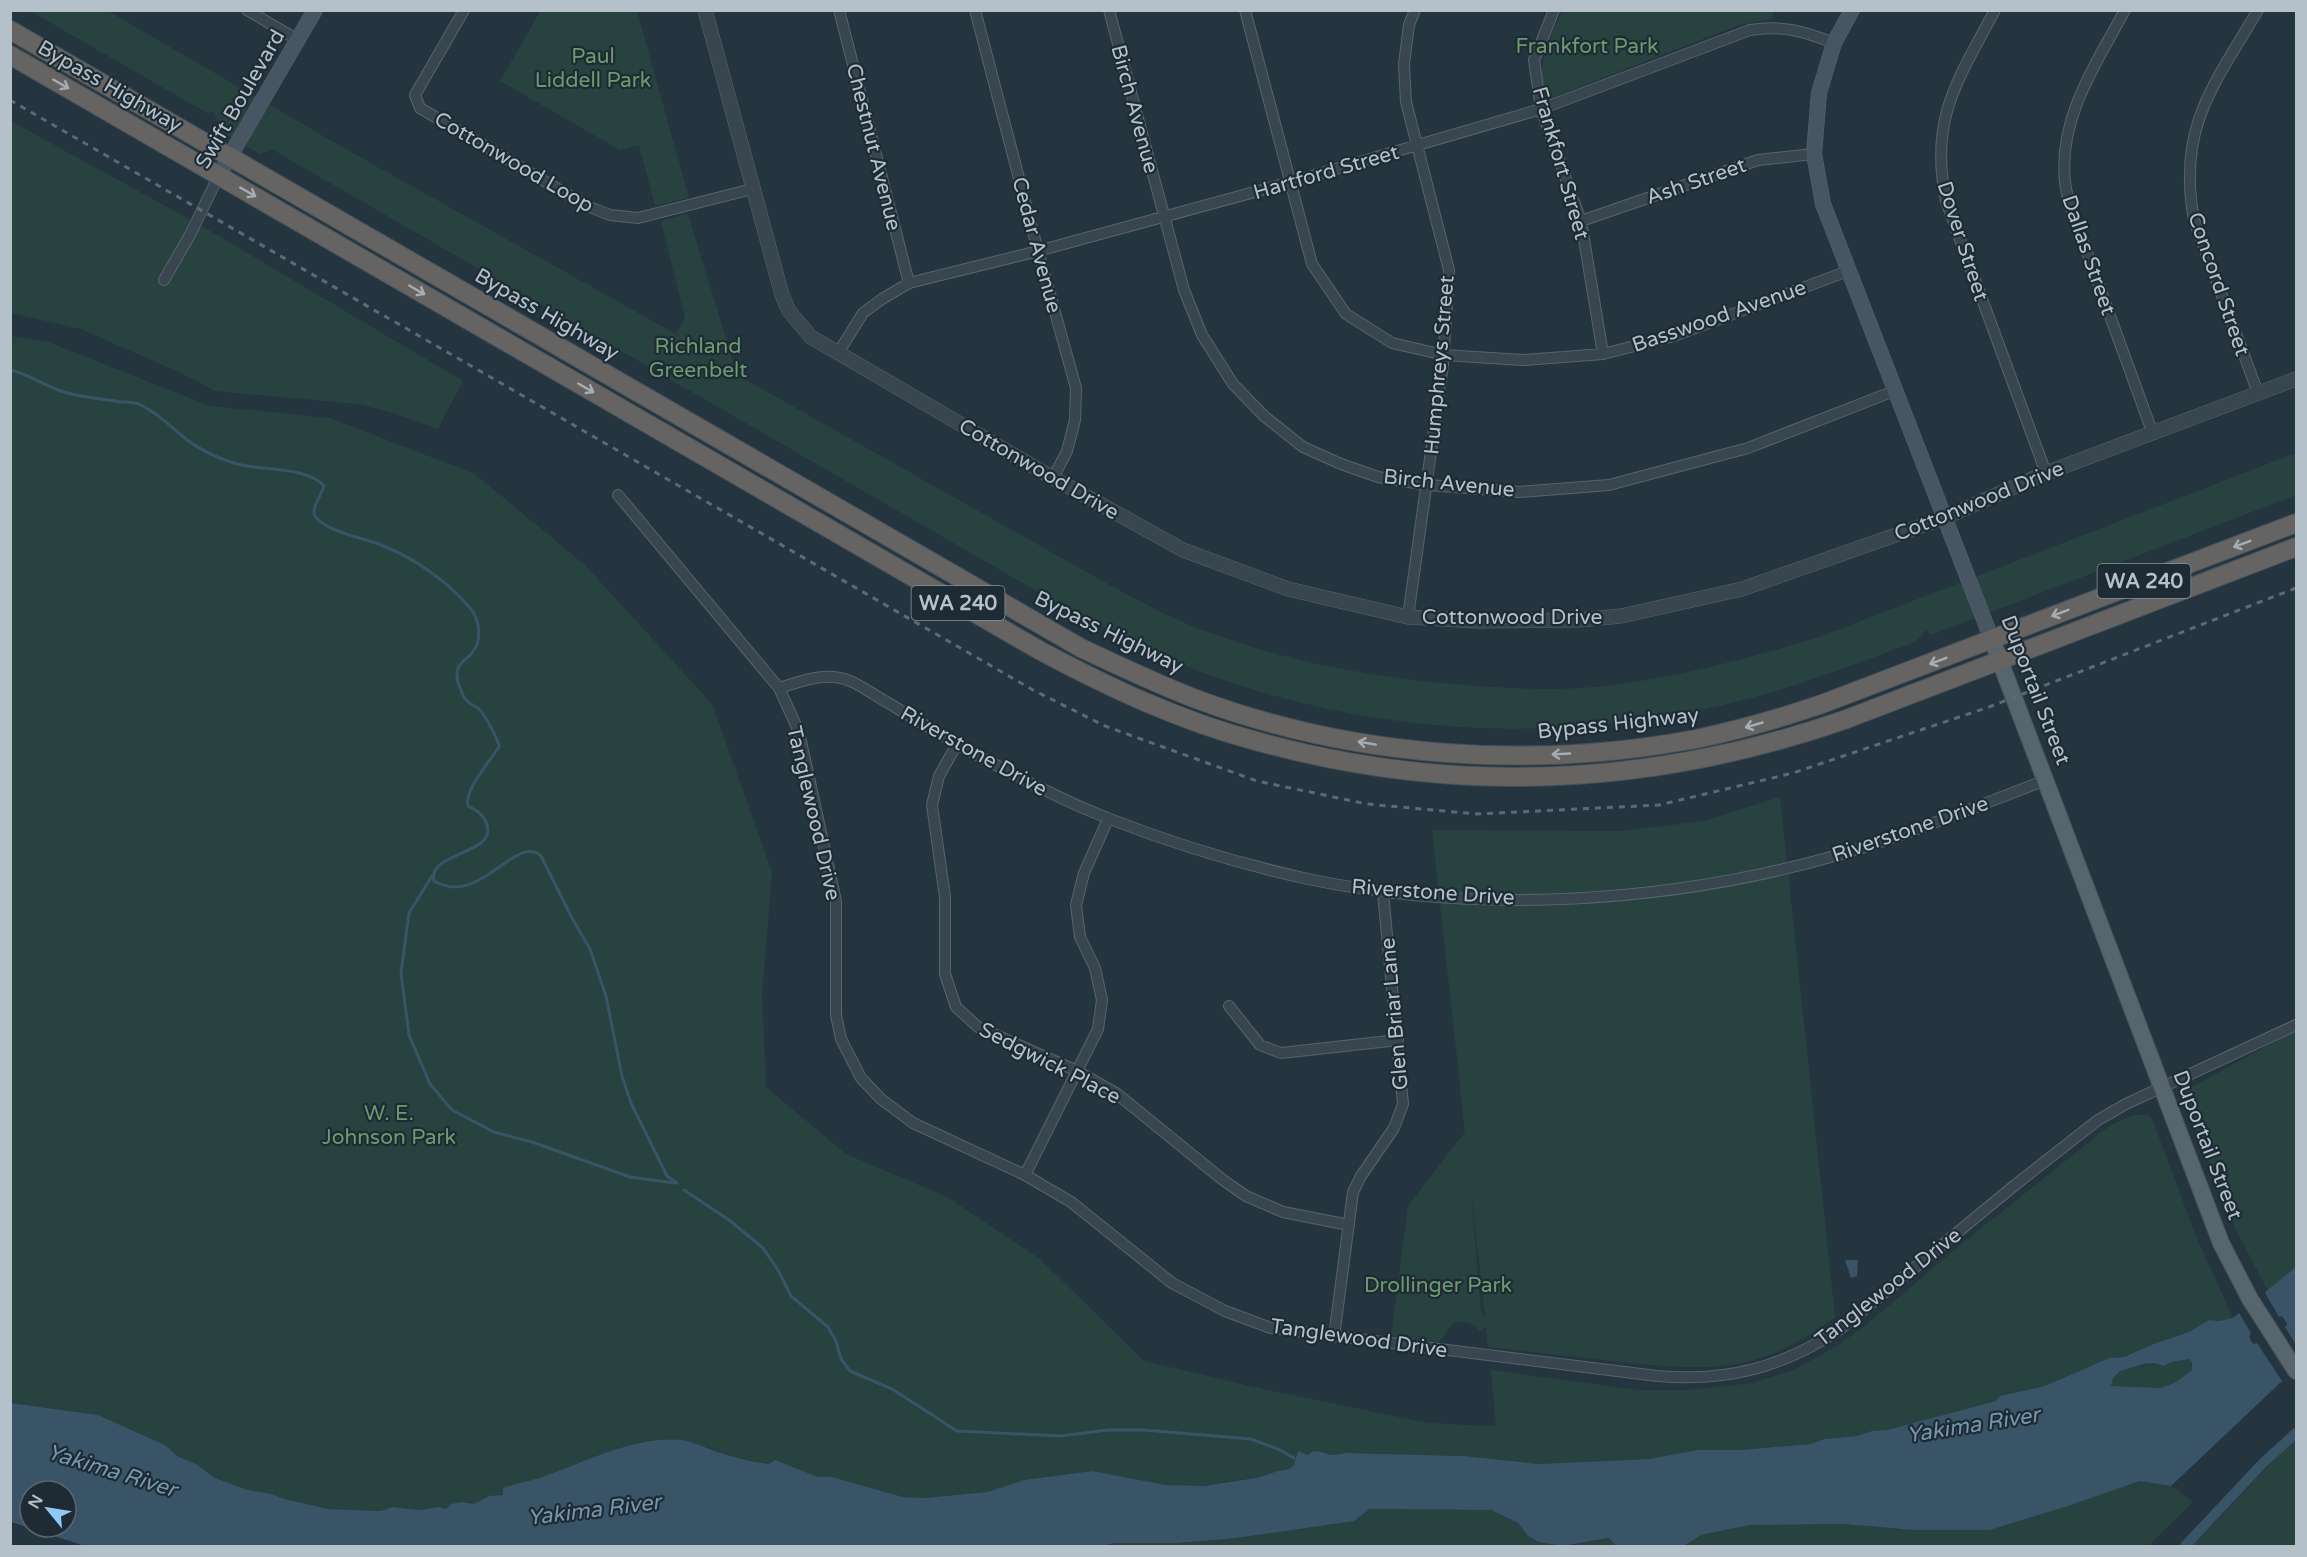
<svg xmlns="http://www.w3.org/2000/svg" width="2307" height="1557" font-family="'Varela Round',sans-serif">
<style>
.green{fill:#284240;fill-rule:evenodd}
.water{fill:#395466;fill-rule:evenodd}
.pier{fill:#25353f}
.lines{fill:none;stroke-linecap:round;stroke-linejoin:round}
.stream{stroke:#395466;stroke-width:3}
.canal{stroke:#395466;stroke-width:10}
.minor-casing{stroke:#57646d;stroke-width:12}
.tertiary-casing{stroke:#57646d;stroke-width:15}
.secondary-casing{stroke:#57646d;stroke-width:16}
.primary-casing{stroke:#45525b;stroke-width:18}
.trunk-casing{stroke:#44515a;stroke-width:20}
.minor{stroke:#39464f;stroke-width:10}
.tertiary{stroke:#39464f;stroke-width:14}
.secondary{stroke:#475662;stroke-width:15}
.primary{stroke:#57656f;stroke-width:16}
.trunk{stroke:#666462;stroke-width:18}
.rail{stroke:#5b6b76;stroke-width:3;stroke-dasharray:6 6;stroke-linecap:butt}
.oneway{stroke:#a5aeb5}
.labels{text-anchor:middle;stroke-width:4.5;stroke-linejoin:round;paint-order:stroke}
.shield{fill:#1e2b34;stroke:#88949d;stroke-width:1.5}
.shield-label{font-size:20px;font-weight:bold;fill:#b5c1ca}
.park-label{font-size:21px;fill:#6c9b6f;stroke:#1e2b34}
.street-label{font-size:21px;fill:#b5c1ca;stroke:#1e2b34}
.water-label{font-size:22px;font-style:italic;fill:#7596ad;stroke:#1e2b34}
</style>
<rect width="100%" height="100%" fill="#25353f"/>
<!-- green -->
<path class="green" d="M541,10L637,11L689,198L655,206L639,145L620,150L500,81Z
M30,11H108L351,152L676,334L685,317L661,221L688,214L737,375L1122,592C1148,605 1173,619 1200,629C1285,662 1376,678 1466,685C1512,689 1559,691 1606,686C1680,677 1751,658 1822,636L2296,453V495L1931,635L1926,630C1923,633 1920,638 1917,640C1909,646 1896,648 1888,652C1861,662 1834,672 1807,681C1616,746 1400,745 1210,675C1160,657 1113,633 1066,608L273,150L260,154L221,132L214,111L207,113Z
M1562,11H1774L1771,19L1739,25L1551,98L1544,94C1536,63 1550,38 1562,11Z
M11,121L207,229L463,381L438,429L394,413L357,404L215,391L183,374L81,329L11,313Z
M10,336L48,342L210,406L330,418L475,474L585,565L712,704L772,872L762,994L766,1087L846,1154L947,1197L1039,1258L1144,1361L1267,1390L1428,1423L1494,1426L1496,1425L1491,1370L1638,1390H1689L1752,1383L1794,1370L1837,1346L1866,1325L1965,1241L2108,1127C2122,1120 2132,1113 2148,1115L2153,1121L2196,1236L2233,1318L2219,1321L2209,1320L2189,1332L2156,1343L2124,1357L2109,1358L2045,1386L2000,1396L1996,1401L1887,1430L1872,1431L1857,1436L1824,1439L1811,1444L1740,1450H1697L1649,1459L1539,1464L1464,1456L1348,1453L1278,1471L1256,1478L1191,1487L1166,1485L1092,1471L1024,1480L987,1492L924,1498L903,1497L832,1477H818L775,1460L769,1464L737,1458L692,1442L663,1439L645,1442L589,1459L544,1476L509,1487L501,1496H489L474,1504L470,1502L446,1509L439,1507L421,1510L392,1507L382,1511L328,1509L285,1499L271,1494L248,1490L215,1478L196,1464L177,1456L165,1445L98,1415L11,1403Z
M1780,797L1835,1317C1810,1337 1781,1353 1750,1361C1704,1373 1648,1365 1603,1360C1564,1356 1526,1351 1488,1347L1486,1326L1480,1331C1472,1321 1462,1319 1451,1325L1443,1338L1438,1342L1391,1336L1408,1206L1465,1132L1432,830L1622,831L1704,821ZM1471,1190L1485,1317H1484L1481,1311Z
M2296,1030V1267L2268,1291L2234,1226L2181,1093Z
M2189,1359L2192,1363V1370L2176,1382L2161,1388L2111,1386L2113,1378L2120,1371L2127,1369L2151,1363L2164,1366L2171,1362Z
M2296,1436V1546H2189L2210,1528Z
M2140,1481L2171,1486L2193,1502L2148,1546H1684L1701,1535L1750,1525L1843,1524L1914,1530H1990L2068,1506Z
M1370,1509L1491,1510L1518,1523L1528,1536L1539,1542L1562,1546H1101L1115,1543H1178L1228,1539L1293,1530L1354,1521Z
M1609,1538L1616,1546H1564Z"/>
<!-- water -->
<path class="water" d="M1845,1260H1858L1857,1276L1851,1278Z
M2296,1267V1380L2281,1382L2171,1486L2140,1481L2068,1506L1990,1530H1914L1843,1524L1750,1525L1701,1535L1684,1546H1616L1609,1538L1562,1546L1539,1542L1528,1536L1518,1523L1491,1510L1370,1509L1354,1521L1293,1530L1228,1539L1178,1543H1115L1101,1546H85L11,1522V1403L98,1415L165,1445L177,1456L196,1464L215,1478L248,1490L271,1494L285,1499L328,1509L381,1511L392,1507L421,1510L439,1507L446,1509L451,1504L463,1502L474,1504L489,1496L503,1495V1488C515,1484 529,1481 542,1477C585,1462 635,1436 680,1440C692,1441 704,1447 715,1451C733,1457 751,1462 769,1464L775,1460L818,1477H832L903,1497L924,1498L987,1492L1024,1480L1092,1471L1166,1485L1203,1486L1256,1478L1278,1471L1289,1469L1294,1465L1298,1451L1308,1455C1317,1447 1323,1454 1333,1455C1337,1455 1344,1453 1348,1453L1464,1456L1539,1464L1649,1459L1697,1450H1740L1811,1444L1824,1439L1857,1436L1872,1431L1887,1430L1996,1401L2000,1396L2045,1386L2109,1358L2124,1357L2156,1343L2189,1332L2209,1320L2219,1321L2233,1318ZM2189,1359L2192,1363V1370L2176,1382L2161,1388L2111,1386L2113,1378L2120,1371L2144,1364L2153,1363L2164,1366L2171,1362ZM30,1491H66V1527H30Z"/>
<!-- pier -->
<path class="pier" d="M2264,1291L2279,1317L2282,1316L2287,1324L2285,1327L2296,1345V1383L2284,1384L2257,1343L2253,1344L2249,1337L2251,1333L2238,1311Z"/>
<g class="lines">
<!-- stream -->
<path class="stream" d="M10,370C29,374 43,385 61,391C77,397 97,398 115,401C123,403 134,401 141,405C157,413 168,424 181,435C197,449 217,458 237,464C262,471 306,466 324,486C322,494 311,508 315,516C325,532 369,539 386,547C417,560 448,582 470,608C480,620 483,641 471,654C466,660 459,662 457,671C456,679 459,686 462,693C467,706 474,703 481,711C486,718 499,740 499,747C490,761 464,790 468,806C478,811 484,815 487,825C496,855 427,852 434,881C480,908 515,833 541,856L572,918L590,949L606,996L622,1076L631,1103L667,1176L677,1183
M432,876L409,913L401,973L409,1035L430,1084L452,1110L494,1132L532,1142L630,1177L675,1183
M684,1190L729,1220L763,1248L778,1270L791,1296L828,1327L836,1341L841,1359L850,1371L892,1389L957,1431L1061,1436L1108,1430H1144L1251,1439L1280,1450L1294,1458"/>
<!-- canal -->
<path class="canal" d="M2185,1546L2263,1463L2296,1433"/>
<defs>
<path id="minor" d="M247,10L298,40
M464,10L415,95L420,108L587,206L610,215L638,218L752,189
M839,10L909,283
M975,10L1038,251L1076,388L1075,420L1067,451L1053,478
M1109,10L1184,290L1202,335L1233,384L1264,416L1303,447L1341,464L1378,477L1428,485L1519,492L1609,485L1748,448L1894,391
M1245,10L1312,264L1346,314L1392,343L1444,355L1523,360L1603,354L1674,336L1848,271
M1554,10L1534,60L1541,109L1581,221L1603,354
M1995,10C1958,80 1929,118 1946,201L2046,473
M2125,10C2096,64 2058,118 2065,182C2066,193 2070,204 2073,214L2153,434
M2258,10C2213,86 2177,128 2194,220L2258,393
M1581,221L1758,160L1814,154
M164,280L190,235L219,175
M838,353L863,313L882,299L909,283L1038,251L1291,182L1541,109L1750,30C1783,25 1803,31 1834,43
M618,495L779,688L799,732L836,901V1015L841,1039L861,1078L881,1099L913,1123L1025,1175L1071,1202L1172,1283L1225,1311L1271,1328L1657,1376C1726,1382 1781,1368 1839,1330L2015,1185L2098,1120L2126,1104L2296,1025
M1408,617L1443,365L1449,270L1406,102L1404,64L1409,25L1415,10
M779,688C802,681 826,671 850,681C862,686 874,695 885,701C912,717 938,734 966,749C1013,774 1060,800 1110,819C1174,844 1240,864 1308,879C1479,915 1670,903 1838,855C1908,835 1977,806 2046,780
M957,744L939,776L932,805L945,897V974L956,1007L978,1027L1077,1071L1116,1093L1223,1180L1246,1196L1283,1212L1349,1225
M1229,1006L1260,1045L1281,1053L1398,1040
M1025,1175L1098,1029L1102,1000L1095,968L1080,937L1076,905L1084,873L1108,819
M1334,1337L1353,1192L1361,1176L1394,1128L1403,1104L1383,893"/>
<path id="tertiary" d="M705,10L782,295L789,311L811,337L1053,478L1183,550L1288,589L1408,617L1478,621L1578,620L1621,616L1742,589L1944,518L2046,473L2296,379"/>
<path id="secondary" d="M1852,10L1834,43L1819,93L1814,154L1823,204L1992,640
M219,175L315,10"/>
<path id="primary" d="M1992,640L2221,1243L2250,1299L2296,1371"/>
<path id="trunk" d="M10,30L1081,648C1119,666 1157,684 1196,699C1354,758 1531,770 1696,739C1739,730 1781,718 1822,704L2296,523
M10,55L1039,650C1108,687 1180,721 1256,741C1454,796 1650,787 1844,720L2296,547"/>
</defs>
<!-- minor casing -->
<use href="#minor" class="minor-casing"/>
<!-- tertiary casing -->
<use href="#tertiary" class="tertiary-casing"/>
<!-- secondary casing -->
<use href="#secondary" class="secondary-casing"/>
<!-- primary casing -->
<use href="#primary" class="primary-casing"/>
<!-- trunk casing -->
<use href="#trunk" class="trunk-casing"/>
<!-- minor -->
<use href="#minor" class="minor"/>
<!-- tertiary -->
<use href="#tertiary" class="tertiary"/>
<!-- secondary -->
<use href="#secondary" class="secondary"/>
<!-- primary -->
<use href="#primary" class="primary"/>
<!-- trunk -->
<use href="#trunk" class="trunk"/>
<!-- rail -->
<path class="rail" d="M10,100L1033,690L1105,726L1257,781L1367,804L1477,814L1659,805L1793,773L1989,707L2296,588"/>
</g>
<!-- one-way arrows -->
<defs><path id="oneway-shaft" d="M-6 0H5M1.5-3L5.5 0L1.5 3" fill="none" stroke-width="1.6" stroke-linecap="round" stroke-linejoin="round" transform="scale(1.5)"/></defs>
<g class="oneway">
<use href="#oneway-shaft" transform="translate(61 84) rotate(30)"/>
<use href="#oneway-shaft" transform="translate(248 192) rotate(30)"/>
<use href="#oneway-shaft" transform="translate(417 290) rotate(30)"/>
<use href="#oneway-shaft" transform="translate(586 388) rotate(30)"/>
<use href="#oneway-shaft" transform="translate(2242 544) rotate(159)"/>
<use href="#oneway-shaft" transform="translate(2060 613) rotate(159)"/>
<use href="#oneway-shaft" transform="translate(1938 661) rotate(159)"/>
<use href="#oneway-shaft" transform="translate(1754 725) rotate(164)"/>
<use href="#oneway-shaft" transform="translate(1367 743) rotate(-170)"/>
<use href="#oneway-shaft" transform="translate(1561 754) rotate(177)"/>
</g>
<g class="labels">
<!-- shield labels -->
<g class="shield">
<rect x="2097.5" y="564" width="93" height="34" rx="4.5"/>
<rect x="911.5" y="586" width="93" height="34" rx="4.5"/>
</g>
<g class="shield-label">
<text x="2144" y="588">WA 240</text>
<text x="958" y="610">WA 240</text>
</g>
<!-- park labels -->
<g class="park-label">
<text x="1587" y="53">Frankfort Park</text>
<text x="593" y="63">Paul<tspan x="593" dy="24">Liddell Park</tspan></text>
<text x="698" y="353">Richland<tspan x="698" dy="24">Greenbelt</tspan></text>
<text x="389" y="1120">W. E.<tspan x="389" dy="24">Johnson Park</tspan></text>
<text x="1438" y="1292">Drollinger Park</text>
</g>
<!-- street labels -->
<g class="street-label">
<text transform="translate(110 86) rotate(30)" y="7">Bypass Highway</text>
<text transform="translate(240 99) rotate(-60)" y="7">Swift Boulevard</text>
<text transform="translate(1135 109) rotate(75)" y="7">Birch Avenue</text>
<text transform="translate(874 147) rotate(76)" y="7">Chestnut Avenue</text>
<text transform="translate(514 162) rotate(30)" y="7">Cottonwood Loop</text>
<text transform="translate(1561 163) rotate(74)" y="7">Frankfort Street</text>
<text transform="translate(1326 172) rotate(-16)" y="7">Hartford Street</text>
<text transform="translate(1696 181) rotate(-19)" y="7">Ash Street</text>
<text transform="translate(1963 241) rotate(72)" y="7">Dover Street</text>
<text transform="translate(1037 245) rotate(75)" y="7">Cedar Avenue</text>
<text transform="translate(2089 255) rotate(71)" y="7">Dallas Street</text>
<text transform="translate(2219 284) rotate(71)" y="7">Concord Street</text>
<text transform="translate(547 314) rotate(30)" y="7">Bypass Highway</text>
<text transform="translate(1719 316) rotate(-19)" y="7">Basswood Avenue</text>
<text transform="translate(1439 365) rotate(-85)" y="7">Humphreys Street</text>
<text transform="translate(1039 469) rotate(30)" y="7">Cottonwood Drive</text>
<text transform="translate(1449 483) rotate(6)" y="7">Birch Avenue</text>
<text transform="translate(1979 501) rotate(-22)" y="7">Cottonwood Drive</text>
<text x="1512" y="624">Cottonwood Drive</text>
<text transform="translate(1109 632) rotate(26)" y="7">Bypass Highway</text>
<text transform="translate(2036 690) rotate(69)" y="7">Duportail Street</text>
<text transform="translate(1618 723) rotate(-6)" y="7">Bypass Highway</text>
<text transform="translate(974 751) rotate(29)" y="7">Riverstone Drive</text>
<text transform="translate(814 813) rotate(77)" y="7">Tanglewood Drive</text>
<text transform="translate(1910 829) rotate(-19)" y="7">Riverstone Drive</text>
<text transform="translate(1433 892) rotate(4)" y="7">Riverstone Drive</text>
<text transform="translate(1394 1014) rotate(-95)" y="7">Glen Briar Lane</text>
<text transform="translate(1050 1063) rotate(27)" y="7">Sedgwick Place</text>
<text transform="translate(2208 1145) rotate(69)" y="7">Duportail Street</text>
<text transform="translate(1888 1287) rotate(-38)" y="7">Tanglewood Drive</text>
<text transform="translate(1359 1338) rotate(8)" y="7">Tanglewood Drive</text>
</g>
<!-- water labels -->
<g class="water-label">
<text transform="translate(1973 1424) rotate(-9)" y="8">Yakima River</text>
<text transform="translate(112 1470) rotate(17)" y="8">Yakima River</text>
<text transform="translate(594 1509) rotate(-7)" y="8">Yakima River</text>
</g>
</g>
<!-- border -->
<rect width="2307" height="1557" fill="none" stroke="#b5c1ca" stroke-width="24"/>
<!-- north arrow -->
<g transform="translate(48 1509) rotate(300)"><circle r="28" fill="#1e2b34" stroke="#5a6770" stroke-width="1.5"/>
<path d="M0-4.5L10 22L0 15L-10 22Z" fill="#8cc8f8"/>
<text y="-9" font-size="16" font-weight="bold" text-anchor="middle" fill="#b5c1ca">N</text>
</g>
</svg>
